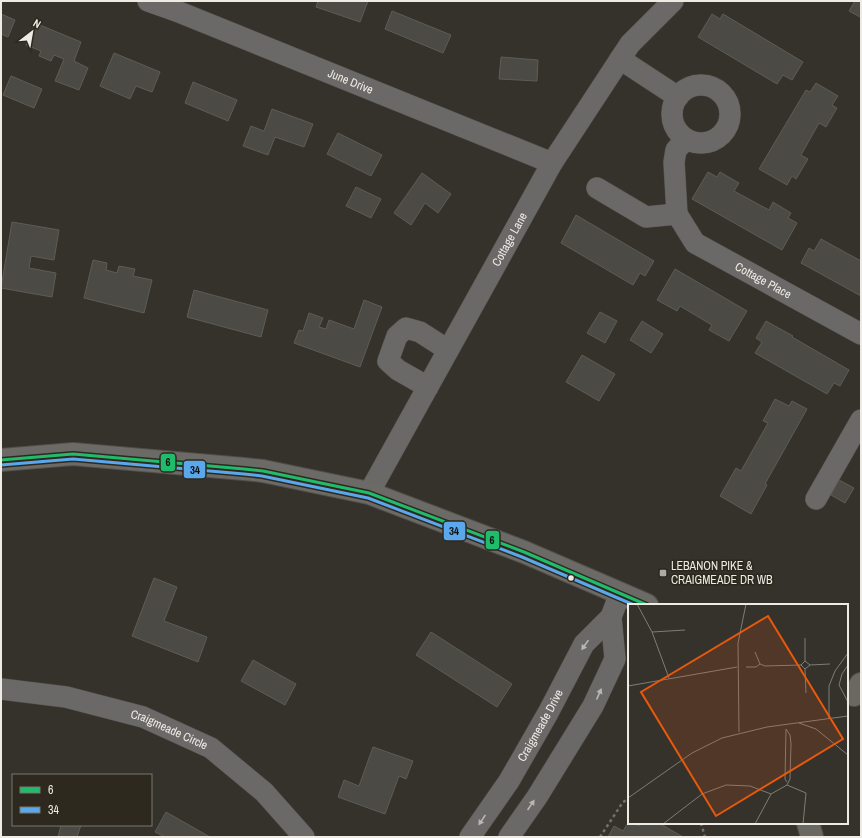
<svg xmlns="http://www.w3.org/2000/svg" width="862" height="838" font-family="'Archivo Narrow',sans-serif">
<style>
.building{fill:#4c4a44;stroke:#5e5c56}
.lines{fill:none;stroke-linecap:round;stroke-linejoin:round}
.minor-casing{stroke:#524f4a;stroke-width:22}
.major-casing{stroke:#524f4a;stroke-width:24}
.highway-casing{stroke:#524f4a;stroke-width:24}
.path{stroke:#71706d;stroke-width:2.5;stroke-dasharray:3 3;stroke-linecap:butt}
.minor{stroke:#6b6968;stroke-width:21}
.major{stroke:#6c6a66;stroke-width:22}
.highway{stroke:#6a6863;stroke-width:22}
.bus-1-casing{stroke:#2e291f;stroke-width:6}
.bus-2-casing{stroke:#2e291f;stroke-width:6}
.bus-1{stroke:#20bc6c;stroke-width:3}
.bus-2{stroke:#5aa8eb;stroke-width:3}
.oneway{fill:#bab7b2}
.poi-dot{fill:#adaaa4;stroke:#2e291f;stroke-width:1.5}
.bus-dot{fill:#eeebe4;stroke:#2e291f;stroke-width:1.5}
.labels{text-anchor:middle;stroke-width:3.5;stroke-linejoin:round;paint-order:stroke}
.street-label{font-size:12px;fill:#eeebe4;stroke:#2e291f}
.poi-label{font-size:12px;fill:#eeebe4;stroke:#2e291f;text-anchor:start}
.inset-road{fill:none;stroke:#7f7c76;stroke-width:1}
.view{fill:#e8590c;fill-opacity:0.15;stroke:#e8590c;stroke-width:2}
.inset-edge{fill:none;stroke:#eeebe4;stroke-width:2}
.line-badge{stroke:#2e291f;stroke-width:1.5}
.pale-badge-label{font-size:11px;text-anchor:middle;font-weight:bold;fill:#111}
</style>
<rect width="100%" height="100%" fill="#35322c"/>
<!-- building -->
<path class="building" d="M318,1H368L360,22L316,7Z
M855,1H861V15L860,17L849,11Z
M392,11L451,35L443,53L385,29Z
M1,14L15,20L8,37L1,34Z
M712,14L720,19L723,14L803,62L792,80L783,75L777,84L698,37Z
M35,23L81,42L74,61L88,68L79,90L55,81L64,59L54,55L51,61L39,56L41,51L26,45Z
M114,53L160,72L152,92L136,86L130,99L100,86Z
M501,57L538,60L537,81L499,79Z
M11,76L42,89L34,108L3,95Z
M193,82L237,100L228,121L185,103Z
M816,83L838,96L832,105L837,108L826,127L819,123L801,155L808,159L796,179L792,176L787,185L759,169L806,90L810,92Z
M272,109L313,124L304,147L275,137L268,155L243,146L251,126L264,131Z
M338,133L382,155L371,176L327,154Z
M708,172L717,177L720,172L739,183L734,191L769,210L773,202L791,213L788,218L797,223L782,250L692,199Z
M422,173L451,194L438,213L425,203L411,225L394,213Z
M356,187L381,199L371,218L346,206Z
M576,215L654,261L645,276L640,273L633,285L561,243Z
M12,222L59,230L54,260L31,256L29,268L56,273L52,297L1,288Z
M821,239L861,261V296L801,263L809,248L814,251Z
M93,260L107,263L106,270L117,273L119,266L135,269L133,276L152,280L144,313L84,298Z
M675,269L747,311L729,341L709,330L712,325L680,306L677,311L657,300Z
M194,290L268,310L261,337L187,317Z
M364,300L382,307L360,367L294,343L299,330L303,331L309,313L323,318L319,327L326,329L329,320L354,329Z
M600,312L617,321L605,343L587,333Z
M642,321L663,334L651,353L630,340Z
M766,321L793,336L792,337L849,370L840,386L834,383L827,394L755,353L762,342L756,338Z
M582,355L615,374L599,401L566,382Z
M775,399L789,406L792,401L807,409L765,484L767,485L751,514L720,496L736,468L741,471L768,423L763,421Z
M839,480L854,488L845,503L831,495Z
M154,578L177,587L164,621L207,637L198,662L132,636Z
M431,632L512,684L497,707L416,655Z
M253,660L296,684L285,705L241,681Z
M373,747L413,761L406,779L399,776L385,814L338,797L344,780L359,786Z
M166,812L210,837H165L155,832Z
M629,821V823H633L639,826L641,823H659L683,837H608L614,826L623,831Z
M61,825H81L77,837H58Z"/>
<g class="lines">
<defs>
<g id="minor">
<path id="s1" d="M148,1L179,12L552,163"/>
<path d="M620,59L678,97"/>
<circle cx="701" cy="114" r="29"/>
<path id="s2" d="M597,188L646,217L677,214L695,243L861,334"/>
<path d="M677,214L674,162L676,150L686,139"/>
<path d="M428,387L398,370L388,361L397,336L406,328L420,332L448,350"/>
<path id="s3" d="M369,493L552,163L630,44L673,1"/>
<path d="M816,499L861,420"/>
<path id="s4" d="M1,689L66,697L143,717L211,748L264,792L304,837"/>
<path id="s5" d="M470,837L509,781L548,713L584,644L611,617L620,593"/>
<path d="M509,837L537,797L593,706L615,659L611,617"/>
</g>
<path id="major" d="M1,460L73,454L244,469L263,471L369,493L524,552L647,605"/>
<path id="highway" d="M854,695L861,684
M808,823L812,837"/>
</defs>
<!-- minor casing -->
<use href="#minor" class="minor-casing"/>
<!-- major casing -->
<use href="#major" class="major-casing"/>
<!-- highway casing -->
<use href="#highway" class="highway-casing"/>
<!-- path -->
<path class="path" d="M701,823L705,837
M600,837L623,802L629,799"/>
<!-- minor -->
<use href="#minor" class="minor"/>
<!-- major -->
<use href="#major" class="major"/>
<!-- highway -->
<use href="#highway" class="highway"/>
<defs>
<path id="bus-1" d="M1,460L73,454L244,469L263,471L369,493L524,552L647,605"/>
<path id="bus-2" d="M1,465L73,459L244,474L262,476L368,498L522,557L634,605"/>
</defs>
<!-- bus-1 casing -->
<use href="#bus-1" class="bus-1-casing"/>
<!-- bus-2 casing -->
<use href="#bus-2" class="bus-2-casing"/>
<!-- bus-1 -->
<use href="#bus-1" class="bus-1"/>
<!-- bus-2 -->
<use href="#bus-2" class="bus-2"/>
</g>
<!-- one-way arrows -->
<defs><path id="oneway-solid" d="M-6-.8H1V-3.2L6.5 0L1 3.2V.8H-6Z"/></defs>
<g class="oneway">
<use href="#oneway-solid" transform="translate(585 645) rotate(125)"/>
<use href="#oneway-solid" transform="translate(599 694) rotate(-66)"/>
<use href="#oneway-solid" transform="translate(531 805) rotate(-56)"/>
<use href="#oneway-solid" transform="translate(482 820) rotate(124)"/>
</g>
<!-- markers -->
<rect class="poi-dot" x="659" y="569" width="8" height="8" rx="2"/>
<circle class="bus-dot" cx="571" cy="578" r="3.5"/>
<g class="labels">
<!-- street labels -->
<g class="street-label">
<text dy="4" stroke="none"><textPath href="#s1" startOffset="218">June Drive</textPath></text>
<text dy="4" stroke="none"><textPath href="#s3" startOffset="290">Cottage Lane</textPath></text>
<text dy="4" stroke="none"><textPath href="#s2" startOffset="200">Cottage Place</textPath></text>
<text dy="4" stroke="none"><textPath href="#s5" startOffset="132">Craigmeade Drive</textPath></text>
<text dy="4" stroke="none"><textPath href="#s4" startOffset="174">Craigmeade Circle</textPath></text>
</g>
<!-- poi labels -->
<g class="poi-label">
<text x="671" y="570">LEBANON PIKE &amp;<tspan x="671" dy="14">CRAIGMEADE DR WB</tspan></text>
</g>
</g>
<!-- overview -->
<g transform="translate(628 604)">
<rect width="220" height="220" fill="#35322c"/>
<path class="inset-road" d="M9,0L24,28L41,74M24,28L57,26M177,34V57M127,48L132,60M182,61L202,60M220,61L214,70L211,81L220,98M118,63H128L132,60L137,62L173,61L177,57L182,61L177,65L173,61M177,65L178,89M0,82L109,63M201,115V82L207,67L220,49M171,119L188,125L220,151M158,125L157,175L159,178M111,128L110,39L118,0M159,181L178,189L175,220M0,194L64,149L94,134L139,123L220,112M35,220L74,190L98,181L122,182L143,190M127,220L143,190L159,181L162,175L163,140L162,131L158,125"/>
<path class="view" d="M140,12L215,135L88,212L13,88Z"/>
<rect width="220" height="220" class="inset-edge"/>
</g>
<g class="line-badge">
<rect x="160" y="453" width="16" height="19" rx="4" fill="#20bc6c"/>
<rect x="183" y="460" width="23" height="19" rx="4" fill="#5aa8eb"/>
<rect x="443" y="521" width="23" height="20" rx="4" fill="#5aa8eb"/>
<rect x="485" y="530" width="15" height="20" rx="4" fill="#20bc6c"/>
</g>
<g class="pale-badge-label">
<text x="168" y="466">6</text>
<text x="195" y="474">34</text>
<text x="454" y="535">34</text>
<text x="492" y="544">6</text>
</g>
<!-- border -->
<rect width="862" height="838" fill="none" stroke="#eeebe4" stroke-width="4"/>
<!-- legend -->
<rect x="12" y="774" width="140" height="52" fill="#2e291f" stroke="#7b776e"/>
<rect x="20" y="787" width="20" height="6" fill="#20bc6c" stroke="#7b776e"/>
<text x="48" y="794" font-size="12" fill="#eeebe4">6</text>
<rect x="20" y="807" width="20" height="6" fill="#5aa8eb" stroke="#7b776e"/>
<text x="48" y="814" font-size="12" fill="#eeebe4">34</text>
<!-- north arrow -->
<g transform="translate(32 32) rotate(31)" stroke="#2e291f" stroke-width="3" paint-order="stroke">
<path d="M0-3L7 15L0 10L-7 15Z" fill="#eeebe4"/>
<text y="-6" font-size="11" font-weight="bold" text-anchor="middle" fill="#eeebe4">N</text>
</g>
</svg>
